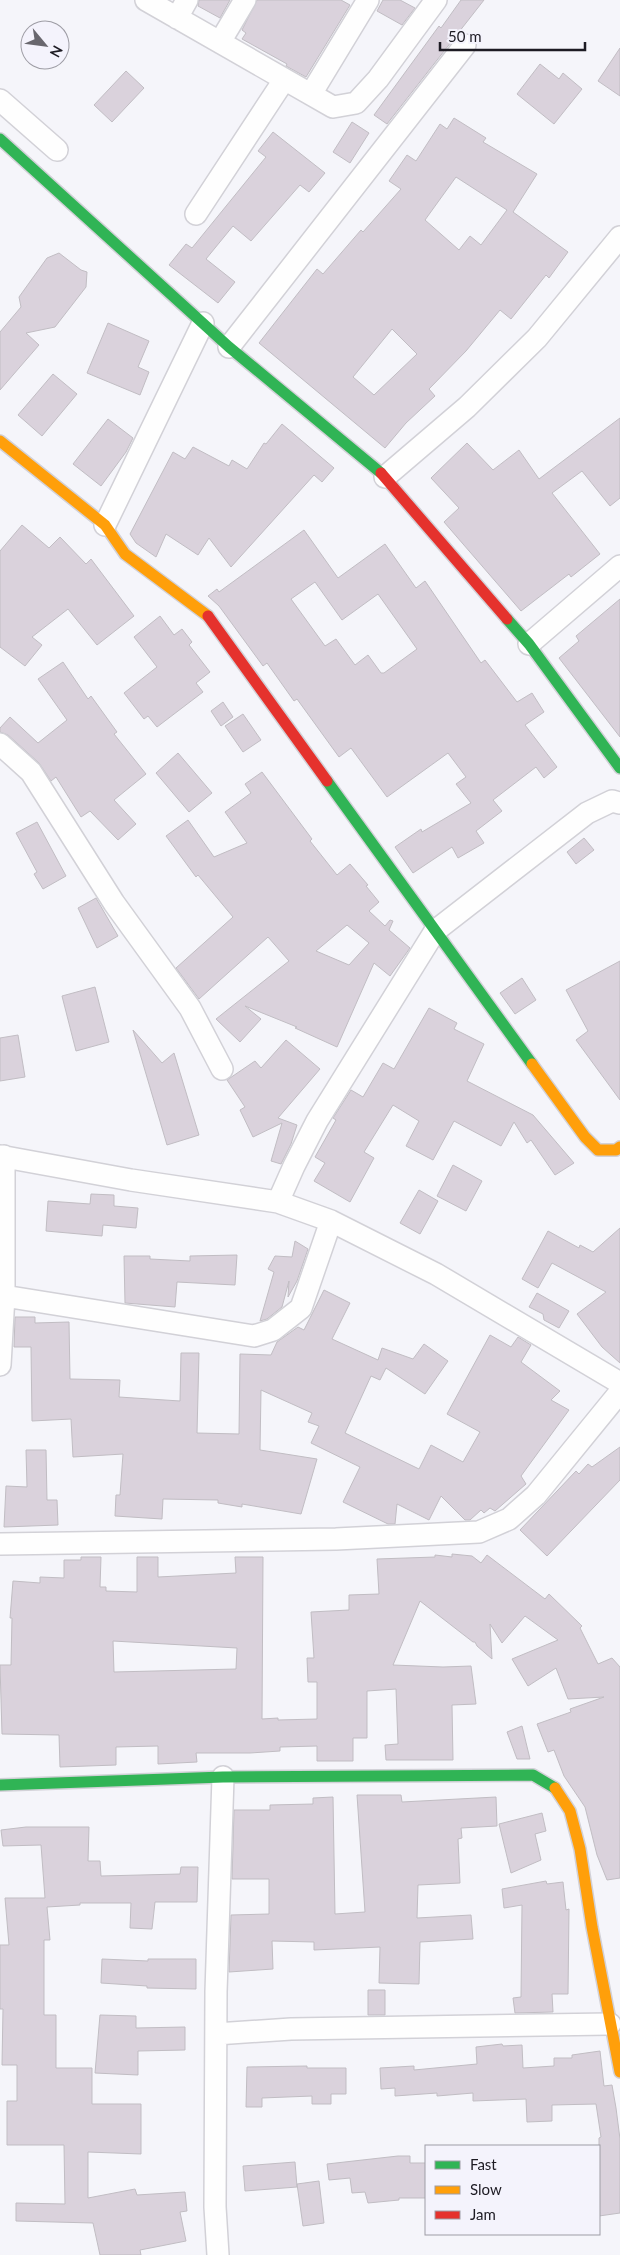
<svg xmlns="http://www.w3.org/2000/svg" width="620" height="2255" font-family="Lato,sans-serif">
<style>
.building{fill:#dad2dc;stroke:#c1bdc3;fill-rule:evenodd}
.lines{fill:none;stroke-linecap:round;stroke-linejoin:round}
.street-casing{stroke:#d2d1d7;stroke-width:24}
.fast-casing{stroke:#d2d1d7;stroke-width:14}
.slow-casing{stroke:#d2d1d7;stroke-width:14}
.jam-casing{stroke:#d2d1d7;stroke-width:14}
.street{stroke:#fefefe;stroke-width:21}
.fast{stroke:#30b455;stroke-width:11}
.slow{stroke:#ff9f0a;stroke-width:11}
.jam{stroke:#e5322d;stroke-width:11}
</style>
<rect width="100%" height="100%" fill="#f5f5fa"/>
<!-- building -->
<path class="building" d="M199,0H230L220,18L198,6Z
M257,0H341L350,5L306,77L286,66L287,64L242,39L246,33L242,30Z
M383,0H400L415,8L402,25L377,11Z
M461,0H484L387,124L374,115L439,26L441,28Z
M620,48V96L598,81Z
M540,64L559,79L563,73L582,89L554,124L517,94Z
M126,71L144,88L112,122L94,105Z
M454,118L486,138L483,142L537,174L513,212L568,252L549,278L546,275L511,319L500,310L466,351L429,389L435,396L406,423L385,448L259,343L317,269L323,274L361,230L363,232L401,189L389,181L407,155L416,161L440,124L447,129ZM456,177L507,210L481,245L470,236L459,250L425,220ZM392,329L417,354L374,395L353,377Z
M352,122L369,133L350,163L333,152Z
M273,132L325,173L309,192L300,185L251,241L233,226L206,259L235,282L218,303L169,265L186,244L192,248L266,157L258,151Z
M59,253L81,270L87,272L86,287L55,327L26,333L39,345L0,390V332L21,307L19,297L47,258Z
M108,323L149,341L138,367L149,372L140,395L87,373Z
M53,374L77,394L42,436L18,415Z
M620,418V498L610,506L582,471L552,493L600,554L571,577L569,574L521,611L444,522L459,508L431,478L467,443L493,470L519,450L539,479Z
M108,419L133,438L126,452L101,486L73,464Z
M282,424L334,468L322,482L314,475L231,567L209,538L198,555L166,534L156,557L136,543L130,534L173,452L185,459L193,447L229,466L232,460L247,469L264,443L266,444Z
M22,525L49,548L60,537L86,564L91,559L134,616L97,645L68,609L32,637L42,645L25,666L0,647V551Z
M304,530L338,578L385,544L416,588L425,581L481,663L485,660L517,702L532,693L544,712L525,725L557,767L544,778L536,767L493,800L502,811L476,831L484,843L458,858L452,847L413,873L395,847L421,829L422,832L471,803L456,784L466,777L448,753L387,797L351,748L339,757L297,699L294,701L267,663L263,666L219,606L208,596L217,589L219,592ZM315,582L342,620L378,594L417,649L384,673H381L368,655L355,665L336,639L325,646L291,599Z
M620,599V737L559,658L579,641L576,636Z
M160,616L174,635L182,629L192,642L189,645L210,672L196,683L203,692L157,727L148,716L144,719L124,693L157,667L134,637Z
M63,662L88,699L91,696L117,732L114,734L146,774L114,800L136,824L118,840L90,811L81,817L56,777L51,781L39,763L8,735L0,732V728L10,717L38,743L67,720L38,679Z
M223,702L233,717L221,726L211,711Z
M243,714L261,740L243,752L225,726Z
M178,753L212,793L189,812L156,773Z
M262,772L312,839L310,841L337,875L350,864L368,885L366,886L379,902L369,911L385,926L390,920L393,921L389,930L410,948L390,976L374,963L337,1047L295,1028L297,1027L245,1006L261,1019L240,1042L216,1019L289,961L268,937L199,999L176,968L233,917L198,875L196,877L166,836L188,820L214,857L247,843L225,812L251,793L245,784ZM347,925L369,943L349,965L316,951Z
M37,822L66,876L43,889L34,874L37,872L16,833Z
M584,838L594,850L576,864L567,852Z
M96,898L118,936L97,948L78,908Z
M620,961V1100L576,1040L588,1031L566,990Z
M522,978L536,1000L515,1014L500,993Z
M95,987L109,1042L76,1051L62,996Z
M429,1008L457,1023L454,1029L484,1044L467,1081L533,1115L574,1163L555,1175L531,1140L527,1143L514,1122L501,1146L454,1121L433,1160L406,1146L419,1121L393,1105L364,1152L374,1158L350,1202L314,1181L325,1163L315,1157L336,1120L333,1118L351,1090L363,1097L383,1063L394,1069Z
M133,1030L162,1063L174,1053L199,1135L167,1145Z
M18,1035L25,1077L0,1081V1038Z
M286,1040L320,1069L278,1118L297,1125L291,1144L281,1164L271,1161L282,1123L253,1137L240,1110L245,1107L227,1080L255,1061L261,1068Z
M453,1165L482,1181L466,1211L437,1196Z
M419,1190L438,1201L420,1234L400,1223Z
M91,1194L114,1195V1206L138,1208L136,1228L103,1225L102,1236L46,1231L48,1201L90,1204Z
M620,1228V1363L602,1347L577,1314L606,1292L552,1263L538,1288L522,1279L548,1231L579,1248L580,1245L593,1252Z
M295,1241L308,1249L297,1281L288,1297L289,1281L282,1307L267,1319L260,1321L274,1272L268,1269L275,1256L292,1257Z
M237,1255L235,1285L177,1282L175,1307L125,1303L124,1256H150V1259L190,1261V1256Z
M324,1290L350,1303L332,1339L378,1360L382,1348L413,1359L424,1344L448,1361L425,1394L386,1368L380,1380L371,1376L345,1433L419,1469L431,1445L463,1462L480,1432L447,1414L490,1335L511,1347L518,1337L531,1345L521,1362L560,1391L551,1400L569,1410L521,1476L526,1484L495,1511L490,1508L484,1513L481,1510L470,1520H465L441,1496L429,1520L397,1504L395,1524H388L343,1502L360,1467L311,1443L319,1426L308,1422L312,1413L261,1390L260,1450L317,1459L301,1514L242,1504V1507L218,1503V1500L163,1499L162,1519L115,1516L116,1495H120L123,1454L73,1457L71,1419L32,1421L31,1347H14L15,1317H35V1323L69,1322L70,1379L120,1380L119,1397L180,1401L181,1353H199L197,1433L239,1434L240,1354L271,1355L277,1342L298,1327L304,1330Z
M537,1293L569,1311L559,1328L544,1320L543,1314L529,1307Z
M620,1447V1480L547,1556L520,1530L576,1471L579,1474L588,1464L592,1467Z
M26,1450H46L47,1500H57L58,1525L4,1527L6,1486L27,1487Z
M452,1554L472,1556L481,1563L487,1555L545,1599L549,1594L582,1626L580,1628L598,1664L612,1658L620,1667V1878L607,1880L597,1855L585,1807L564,1776L554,1750L548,1752L537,1724L571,1712L570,1709L604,1697L568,1699L556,1668L528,1686L512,1659L558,1640L525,1616L502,1643L490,1624L492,1659L477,1646L475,1642H473L420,1601L393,1665L443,1667L471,1666L476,1704L452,1705L453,1760H386L385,1745L398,1744L396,1689L367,1691V1738H353V1761H317V1746L280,1747V1751L250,1753H196L197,1762L158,1764V1746L116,1747V1765L60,1767L59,1735L2,1734L0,1665H11L12,1618H10L13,1581L40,1583V1577L64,1578V1560H81V1557H101L100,1587H106V1591L137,1592V1557H158V1577L236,1573L235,1557H263L262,1719L278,1718V1720L317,1719V1682H308L307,1658H314L311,1612L349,1610V1595L379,1594L377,1559L435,1557V1555L452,1557ZM113,1641L237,1648L236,1669L114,1672Z
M522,1726L530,1759H517L507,1732Z
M357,1795H401L402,1802L496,1797L497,1826L461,1828L462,1838L458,1839L460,1883L418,1885L417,1918L471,1915L473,1939L420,1942L419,1984L379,1983L380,1947L314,1950V1942L272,1941L273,1969L229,1972L231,1915L269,1914V1879H232L234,1810H270V1805L313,1804V1798L333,1797L335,1914L365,1912Z
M542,1813L546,1831L535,1834L541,1860L511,1873L499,1824Z
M26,1827H89L88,1861H100L101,1876L180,1874L181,1867H198L197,1902H155L152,1929L130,1928L131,1903H80V1905L47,1907L50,1940H44V2015H56V2068H92V2104H141V2154L88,2152V2198L135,2189L137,2195L185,2192L187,2211L180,2212L186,2241L140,2250L141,2255H100L93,2223L16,2221V2203L65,2204L64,2145H7V2101H17V2065H2L3,2009H0V1945H9L5,1898H45L41,1845L3,1846L1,1830Z
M546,1881L547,1884L563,1882L566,1910L569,1909L568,1994H552L553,2012L515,2013L513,1998L521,1997L522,1905L504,1908L502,1889Z
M102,1959L148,1961V1959H196V1989L147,1988V1986L101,1983Z
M368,1990H385V2015H368Z
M100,2015L136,2016V2028L185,2027V2050L138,2051V2075L95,2073Z
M502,2044L503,2046L522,2045L523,2068L554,2066V2058H572V2055L600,2051L604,2086L612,2085L616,2108L620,2139V2213L599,2216V2138L601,2137L596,2104L552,2105V2121L527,2122L526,2099L473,2101V2093L437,2096V2093L395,2096V2088L381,2089L380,2068L414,2066V2070L477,2064L476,2047Z
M307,2066V2068H346V2094H331V2104H312V2096L262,2098V2107H246L247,2067Z
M398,2156H410V2163H426V2198H399V2200L368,2203L365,2192L352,2193L350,2178L329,2180L327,2164Z
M295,2162L297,2187L245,2191L243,2166Z
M319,2181L324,2223L303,2226L297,2184Z"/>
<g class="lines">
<defs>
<path id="street" d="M146,0L333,107L356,103L378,79L436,0
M177,18L187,0
M220,42L245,0
M311,94L368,0
M0,100L57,150
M196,214L284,80
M229,347L465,45
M385,477L467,407L537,338L620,237
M105,525L203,323
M529,644L620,566
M0,744L31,772L114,903L190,1008L222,1069
M0,1156L131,1180L278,1202L331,1221L436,1274L620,1383
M278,1202L294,1166L317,1121L435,931L587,813L612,801L620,803
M4,1296L254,1336L273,1330L301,1308L331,1221
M0,1365L4,1296V1156
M0,1544L336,1539L479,1532L509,1519L536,1495L620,1392
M216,2034L291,2029L610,2024
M218,2255L215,2207L216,1992L223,1777"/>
<path id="fast" d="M0,139L229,347L381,473
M507,619L529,644L620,768
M327,781L532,1064
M0,1785L223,1777L533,1775L555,1788"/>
<path id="slow" d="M0,441L105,525L125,554L208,616
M532,1064L585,1137L598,1150H616L620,1147
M555,1788L570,1811L580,1849L592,1927L620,2072"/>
<path id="jam" d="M381,473L507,619
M208,616L327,781"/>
</defs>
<!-- street casing -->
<use href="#street" class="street-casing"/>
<!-- fast casing -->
<use href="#fast" class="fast-casing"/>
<!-- slow casing -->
<use href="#slow" class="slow-casing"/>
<!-- jam casing -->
<use href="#jam" class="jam-casing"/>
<!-- street -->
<use href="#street" class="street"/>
<!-- fast -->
<use href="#fast" class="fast"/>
<!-- slow -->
<use href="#slow" class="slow"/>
<!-- jam -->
<use href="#jam" class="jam"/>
</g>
<!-- legend -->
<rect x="425" y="2145" width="175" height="90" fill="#f4f3fc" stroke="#9e9da5"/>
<rect x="435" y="2161" width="25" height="8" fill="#30b455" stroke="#9e9da5"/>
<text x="470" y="2170" font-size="15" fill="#1d1b23">Fast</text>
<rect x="435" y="2186" width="25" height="8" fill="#ff9f0a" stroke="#9e9da5"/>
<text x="470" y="2195" font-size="15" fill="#1d1b23">Slow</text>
<rect x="435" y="2211" width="25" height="8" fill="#e5322d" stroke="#9e9da5"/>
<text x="470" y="2220" font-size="15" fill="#1d1b23">Jam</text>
<!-- north arrow -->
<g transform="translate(45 45) rotate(119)"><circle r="24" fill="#f4f3fc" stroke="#9e9da5"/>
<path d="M0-4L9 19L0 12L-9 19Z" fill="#69676e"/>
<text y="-8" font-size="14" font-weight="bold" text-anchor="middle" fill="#1d1b23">N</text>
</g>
<!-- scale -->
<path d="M440 42v8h145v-8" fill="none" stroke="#1d1b23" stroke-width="2.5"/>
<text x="448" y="42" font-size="15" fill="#1d1b23" stroke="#f4f3fc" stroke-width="4" paint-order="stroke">50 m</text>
</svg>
